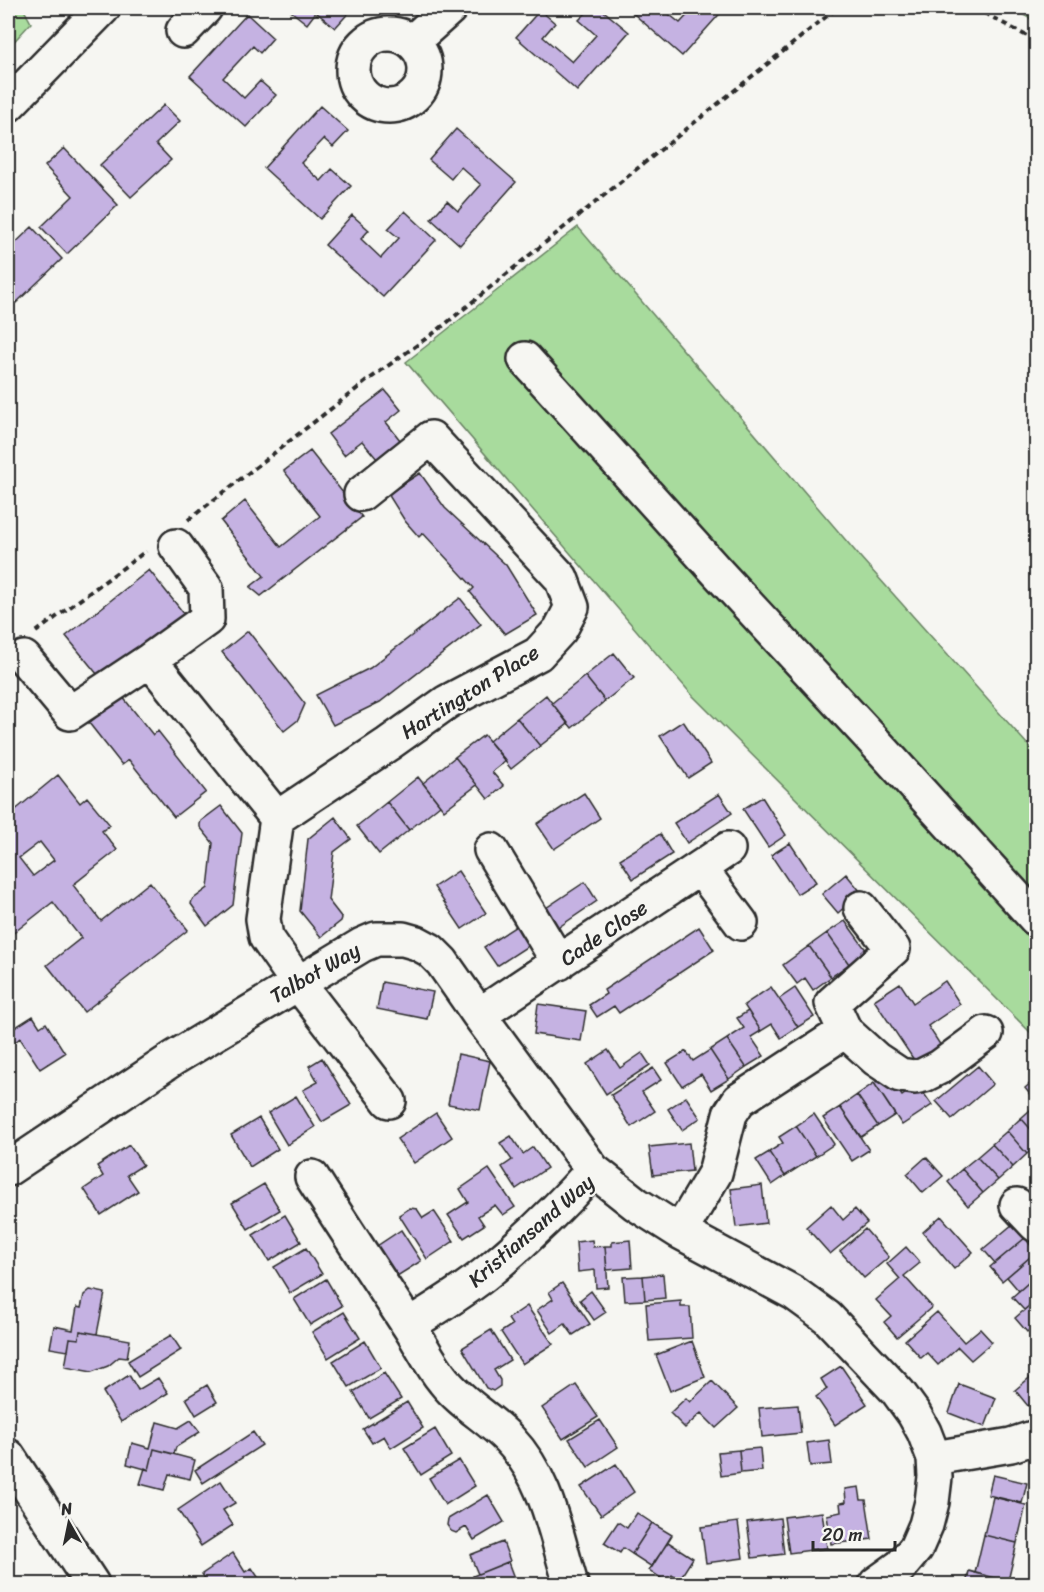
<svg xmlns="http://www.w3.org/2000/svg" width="1044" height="1592" font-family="Sriracha,sans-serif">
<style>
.green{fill:#a8db9d;stroke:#6a8364;stroke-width:1.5}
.building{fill:#c5b2e2;stroke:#2b2b2b;stroke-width:1.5;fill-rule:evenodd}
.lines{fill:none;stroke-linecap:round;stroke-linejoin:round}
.minor-casing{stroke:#2b2b2b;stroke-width:38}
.path{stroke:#2b2b2b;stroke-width:4;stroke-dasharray:6 4.5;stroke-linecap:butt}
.minor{stroke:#f6f6f2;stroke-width:33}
.labels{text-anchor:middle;stroke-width:4.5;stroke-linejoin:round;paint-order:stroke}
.street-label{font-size:21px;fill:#2b2b2b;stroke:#f6f6f2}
</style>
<rect width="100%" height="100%" fill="#f6f6f2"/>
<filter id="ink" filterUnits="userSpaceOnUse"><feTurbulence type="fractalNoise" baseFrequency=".0167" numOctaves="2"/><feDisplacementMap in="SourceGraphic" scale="12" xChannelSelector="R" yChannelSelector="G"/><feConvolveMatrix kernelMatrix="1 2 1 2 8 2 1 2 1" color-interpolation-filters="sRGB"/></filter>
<g filter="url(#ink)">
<!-- green -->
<path class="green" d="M8,8H23L31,23L8,48Z
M1011,8H1036V22Z
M578,227L861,558L1036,754V1038L692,695L406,362Z"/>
<!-- building -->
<path class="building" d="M287,8H353L335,28L316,12L307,24Z
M591,8H600L629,32L577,91L516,37L540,10L555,23L543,37L572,62L596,35L579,20Z
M627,8H661L680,23L694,8H725L682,56Z
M247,14L273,38L260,53L253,46L223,78L244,98L260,81L276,95L246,127L190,76Z
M164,105L180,121L156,144L171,160L131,197L100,165Z
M320,106L348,131L333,147L324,139L301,163L321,181L332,169L351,186L320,219L264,168Z
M456,129L516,182L460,245L431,219L447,201L458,211L481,185L461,167L451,179L429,160Z
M64,148L118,205L67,254L41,227L73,196L45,166Z
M405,211L436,240L383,297L325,245L352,215L369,230L361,239L381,258L399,238L388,229Z
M32,227L62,259L16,303L8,295V250Z
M385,390L401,410L386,422L400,440L377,459L362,441L344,455L328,434Z
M310,451L362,517L261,596L250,587L264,576L221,521L245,501L281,547L320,516L284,471Z
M420,473L445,508L506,565L537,615L505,634L470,592L474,588L423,533L419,537L405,521L388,494Z
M149,570L185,615L102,680L66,636Z
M460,598L481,624L380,702L333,725L316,695L370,668Z
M248,631L305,704L298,720L284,731L222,652Z
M614,653L634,678L605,701L585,676Z
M585,676L605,701L572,728L552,703Z
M546,695L568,724L540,746L517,718Z
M122,696L153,735L158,731L206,792L174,817L129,760L122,765L89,723Z
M517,718L540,746L511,769L489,741Z
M683,721L711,763L688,778L660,736Z
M484,735L506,761L492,772L504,786L488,799L455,757Z
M455,757L477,785L444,810L423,783Z
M58,775L80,803L87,797L110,825L102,831L117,850L73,885L101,921L150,882L188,930L84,1012L47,965L81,938L53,902L11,935L8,930V816ZM40,842L54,860L33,876L19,858Z
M418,777L440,805L409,830L387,802Z
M584,793L600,818L554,849L537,824Z
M719,794L732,813L687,843L674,823Z
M762,797L786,835L768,847L743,809Z
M387,802L409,830L379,854L357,826Z
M221,806L242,833L233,905L207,926L191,904L192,900L208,888L213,843L200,827V824L201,821Z
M335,817L351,839L334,852L328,900L342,918L341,921L321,937L300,911L308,839Z
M660,834L672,854L633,879L620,859Z
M790,843L816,882L797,894L771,855Z
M458,871L486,913L462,929L434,887Z
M846,874L861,892L838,913L822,894Z
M585,882L597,901L556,929L543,910Z
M524,921L537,940L497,966L484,947Z
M845,921L867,951L849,964L827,933Z
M699,927L714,950L619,1013L614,1006L597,1017L589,1005L606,994L604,990Z
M827,933L849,964L831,977L809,946Z
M809,946L831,977L813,990L805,978L797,984L783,965Z
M945,981L960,1004L928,1026L941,1046L916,1063L874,1000L900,983L913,1003Z
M382,982L433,992L427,1019L377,1009Z
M771,987L798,1027L781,1038L772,1024L761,1031L744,1005Z
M795,988L814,1017L798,1027L779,999Z
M538,1004L586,1011L581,1041L534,1034Z
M748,1011L761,1031L751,1037L764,1056L746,1067L727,1039L744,1028L737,1018Z
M33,1016L40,1027L46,1023L65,1053L40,1069L20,1038L15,1042L8,1032Z
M727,1039L746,1067L729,1079L710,1050Z
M608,1050L620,1068L642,1053L650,1065L606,1094L587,1064Z
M710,1050L729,1079L711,1090L701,1074L682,1086L667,1063L686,1051L693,1061Z
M458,1054L490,1061L480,1110L448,1104Z
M322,1058L351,1105L322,1122L303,1090L318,1082L309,1066Z
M978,1066L993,1084L952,1119L936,1101Z
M653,1068L661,1080L642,1092L655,1111L631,1127L611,1095Z
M888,1075L902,1096L918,1085L932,1105L902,1125L874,1083Z
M1034,1080L1036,1082V1102L1025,1088Z
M874,1083L895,1115L878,1126L857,1095Z
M857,1095L878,1126L861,1137L840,1107Z
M296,1096L315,1127L287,1145L268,1113Z
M686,1097L700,1118L682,1130L668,1109Z
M1036,1105V1135L1021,1118Z
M840,1107L869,1150L852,1161L823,1118Z
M436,1113L452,1137L414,1163L397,1139Z
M814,1114L834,1144L816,1156L796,1126Z
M259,1118L278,1149L250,1167L231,1135Z
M1021,1118L1036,1135V1146L1027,1154L1007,1131Z
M796,1126L816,1156L785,1176L769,1152L783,1143L779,1137Z
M1007,1131L1027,1154L1013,1167L992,1144Z
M511,1136L523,1154L533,1147L547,1168L516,1189L502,1167L512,1160L500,1143Z
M689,1143L692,1171L653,1175L649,1147Z
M992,1144L1013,1167L998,1180L977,1157Z
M129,1145L143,1165L127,1175L138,1191L101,1215L84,1189L103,1176L97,1166Z
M769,1152L785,1176L772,1185L756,1160Z
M926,1157L943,1176L923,1193L907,1174Z
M977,1157L998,1180L983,1193L962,1169Z
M489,1169L515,1207L503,1215L495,1205L478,1216L484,1225L464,1238L448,1215L468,1202L460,1189Z
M962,1169L983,1193L968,1206L948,1182Z
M264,1184L280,1210L248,1229L232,1203Z
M762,1185L766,1223L736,1227L731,1189Z
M831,1205L843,1220L855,1209L867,1223L830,1254L806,1227Z
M410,1208L417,1209L423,1218L434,1211L454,1241L427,1259L399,1215Z
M285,1215L301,1242L269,1261L253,1235Z
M941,1216L973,1252L954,1269L923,1232Z
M1013,1224L1025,1238L995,1263L983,1249Z
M865,1229L889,1257L864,1278L840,1251Z
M401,1230L421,1261L394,1278L374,1248Z
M1025,1238L1036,1252L1002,1281L990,1267Z
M592,1240L593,1247L605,1246L608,1287L596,1288L595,1270L578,1272L576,1242Z
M630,1240L632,1268L607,1270L605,1246H612V1242Z
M906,1247L920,1263L904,1276L932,1307L897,1337L884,1322L891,1316L876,1300L900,1279L887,1264Z
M306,1248L322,1274L290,1293L274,1267Z
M1036,1252V1276L1019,1291L1007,1277Z
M663,1274L665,1298L645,1300L643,1276Z
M643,1276L645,1300L625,1301L623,1277Z
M1036,1276V1300L1024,1310L1012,1297Z
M326,1279L342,1306L310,1325L294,1299Z
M562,1283L590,1324L573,1335L565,1324L552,1333L537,1310L553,1299L549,1292Z
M90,1290L105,1293L97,1334L80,1331L79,1339L70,1338L68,1351L50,1348L54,1326L73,1330L77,1307L81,1308L84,1295Z
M591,1291L606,1312L594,1320L580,1300Z
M1036,1300V1324L1027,1332L1015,1318Z
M681,1301V1307H690L692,1338L649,1341L646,1304Z
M527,1306L553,1344L522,1364L501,1332L512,1325L508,1319Z
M344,1312L360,1338L328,1358L312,1332Z
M937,1312L964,1342L980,1329L992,1342L971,1360L958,1347L938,1365L927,1353L921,1358L905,1340Z
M491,1330L510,1360L494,1370L500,1380V1386L493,1391L486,1388L462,1348Z
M80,1331L130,1340L127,1358L119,1357L108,1366L92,1372L65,1367L70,1338L79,1339Z
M171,1335L181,1350L138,1377L128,1361Z
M365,1341L381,1368L349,1387L333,1361Z
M692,1341L705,1377L670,1391L656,1355Z
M841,1366L867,1404L835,1425L816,1397L827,1389L821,1379Z
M384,1373L401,1399L369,1418L353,1392Z
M129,1375L138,1390L158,1378L168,1393L121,1422L103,1392Z
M1033,1375L1036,1380V1399L1028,1406L1015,1390Z
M712,1381L738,1408L716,1428L701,1413L685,1428L670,1413L686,1398L690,1402Z
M959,1384L996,1398L985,1427L949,1413Z
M207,1385L217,1402L196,1415L186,1398Z
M576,1385L598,1417L563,1439L542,1408Z
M407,1402L423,1428L391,1448L384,1436L372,1443L363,1429Z
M798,1405L801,1433L762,1437L759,1408Z
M191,1420L200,1432L176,1447L174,1454L154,1449L149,1470L127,1464L132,1443L150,1448L157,1422L178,1428Z
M600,1420L618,1447L588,1467L569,1439Z
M435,1429L451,1456L421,1475L404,1448Z
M253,1432L262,1445L203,1483L195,1470Z
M829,1440L832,1464L810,1466L807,1443Z
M760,1448L762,1471L741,1473L739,1450Z
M154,1449L195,1460L190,1479L169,1474L164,1490L140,1484L145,1468L149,1470Z
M739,1450L741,1473L721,1476L718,1452Z
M459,1460L475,1486L445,1505L429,1478Z
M616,1464L634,1492L601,1515L581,1487Z
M993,1475L1027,1483L1022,1503L988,1495Z
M221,1481L235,1503L223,1510L233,1525L201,1546L178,1510Z
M859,1487L861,1500H866L872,1539L831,1544L827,1515L841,1512L840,1503L846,1502L845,1489Z
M488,1495L504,1522L474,1540L466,1527L456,1533L451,1531L447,1525L448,1519Z
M993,1497L1026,1505L1017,1543L984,1535Z
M822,1512L827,1548L789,1553L784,1517Z
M637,1513L652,1523L632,1554L623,1548L620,1553L604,1543L618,1522L627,1528Z
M780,1518L784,1554L752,1558L747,1522Z
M738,1522L743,1558L706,1563L701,1527Z
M652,1523L672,1535L652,1567L632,1554Z
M984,1535L1017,1543L1008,1581L975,1573Z
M503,1542L510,1561L478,1574L470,1555Z
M668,1542L693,1558L679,1580L672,1575L667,1582L649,1570Z
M233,1553L245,1572L252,1568L260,1580L253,1584H208L202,1574Z
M508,1562L514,1578L498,1584H477L473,1576Z
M969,1571L1002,1580L1001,1584H966Z
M514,1578L517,1584H498Z"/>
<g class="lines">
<defs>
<path id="minor" d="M183,31L205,8
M353 70a36 36 0 1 1 72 0a36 36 0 1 1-72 0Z
M412,42L450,8
M8,105L103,8
M525,359L719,574L885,753L1036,919
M24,658L70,713L150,660L207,619L206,588L176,546
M150,660L277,818L388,744L447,702L538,654L560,630L572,607L561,578L431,438L361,494
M277,818L263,919L266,937L298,983L389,1101
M491,850L559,963
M700,868L741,923
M861,908L893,949L832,1003L845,1031L876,1059L900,1075L915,1077L924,1075L940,1067L986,1033
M479,1015L728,849
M8,1169L174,1058L362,945L376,939H403L417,943L430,950L442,962L479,1015L593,1170L636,1204L680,1232L794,1293L827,1317L898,1392L914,1414L924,1432L934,1458L935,1477L932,1502L926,1525L916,1548L901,1566L876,1584
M312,1177C343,1226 375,1274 407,1323C420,1342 429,1363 444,1381C462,1404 489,1418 509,1439C548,1480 555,1533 571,1584
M1017,1205L1036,1225
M680,1232L715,1173L730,1114L739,1100L845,1031
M409,1325C436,1308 465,1291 490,1270C526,1240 561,1206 593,1170
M8,1456L92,1584
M934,1458L1011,1445L1036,1437"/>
</defs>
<!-- minor casing -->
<use href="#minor" class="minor-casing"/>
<!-- path -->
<path class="path" d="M975,8L1036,41
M188,520L368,380L438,330L531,254L837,8
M36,632L146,551"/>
<!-- minor -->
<use href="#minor" class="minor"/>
</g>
</g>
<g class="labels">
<!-- street labels -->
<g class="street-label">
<text transform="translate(470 692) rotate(-32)" y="7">Hartington Place</text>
<text transform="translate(604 933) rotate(-34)" y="7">Cade Close</text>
<text transform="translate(315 973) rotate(-30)" y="7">Talbot Way</text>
<text transform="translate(531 1231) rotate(-41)" y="7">Kristiansand Way</text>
</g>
</g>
<!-- margin -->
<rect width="1044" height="1592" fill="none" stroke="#f6f6f2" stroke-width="30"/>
<rect x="15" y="15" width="1014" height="1562" fill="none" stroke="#2b2b2b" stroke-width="2" filter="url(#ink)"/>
<!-- north arrow -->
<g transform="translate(69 1523) rotate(351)" stroke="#f6f6f2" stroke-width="4.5" paint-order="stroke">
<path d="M0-4.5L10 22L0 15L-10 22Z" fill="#2b2b2b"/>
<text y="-9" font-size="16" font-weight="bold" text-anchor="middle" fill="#2b2b2b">N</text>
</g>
<!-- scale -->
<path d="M813 1541v9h82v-9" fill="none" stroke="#2b2b2b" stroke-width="3"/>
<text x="822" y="1541" font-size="18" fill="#2b2b2b" stroke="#f6f6f2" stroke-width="4.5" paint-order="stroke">20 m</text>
</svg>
